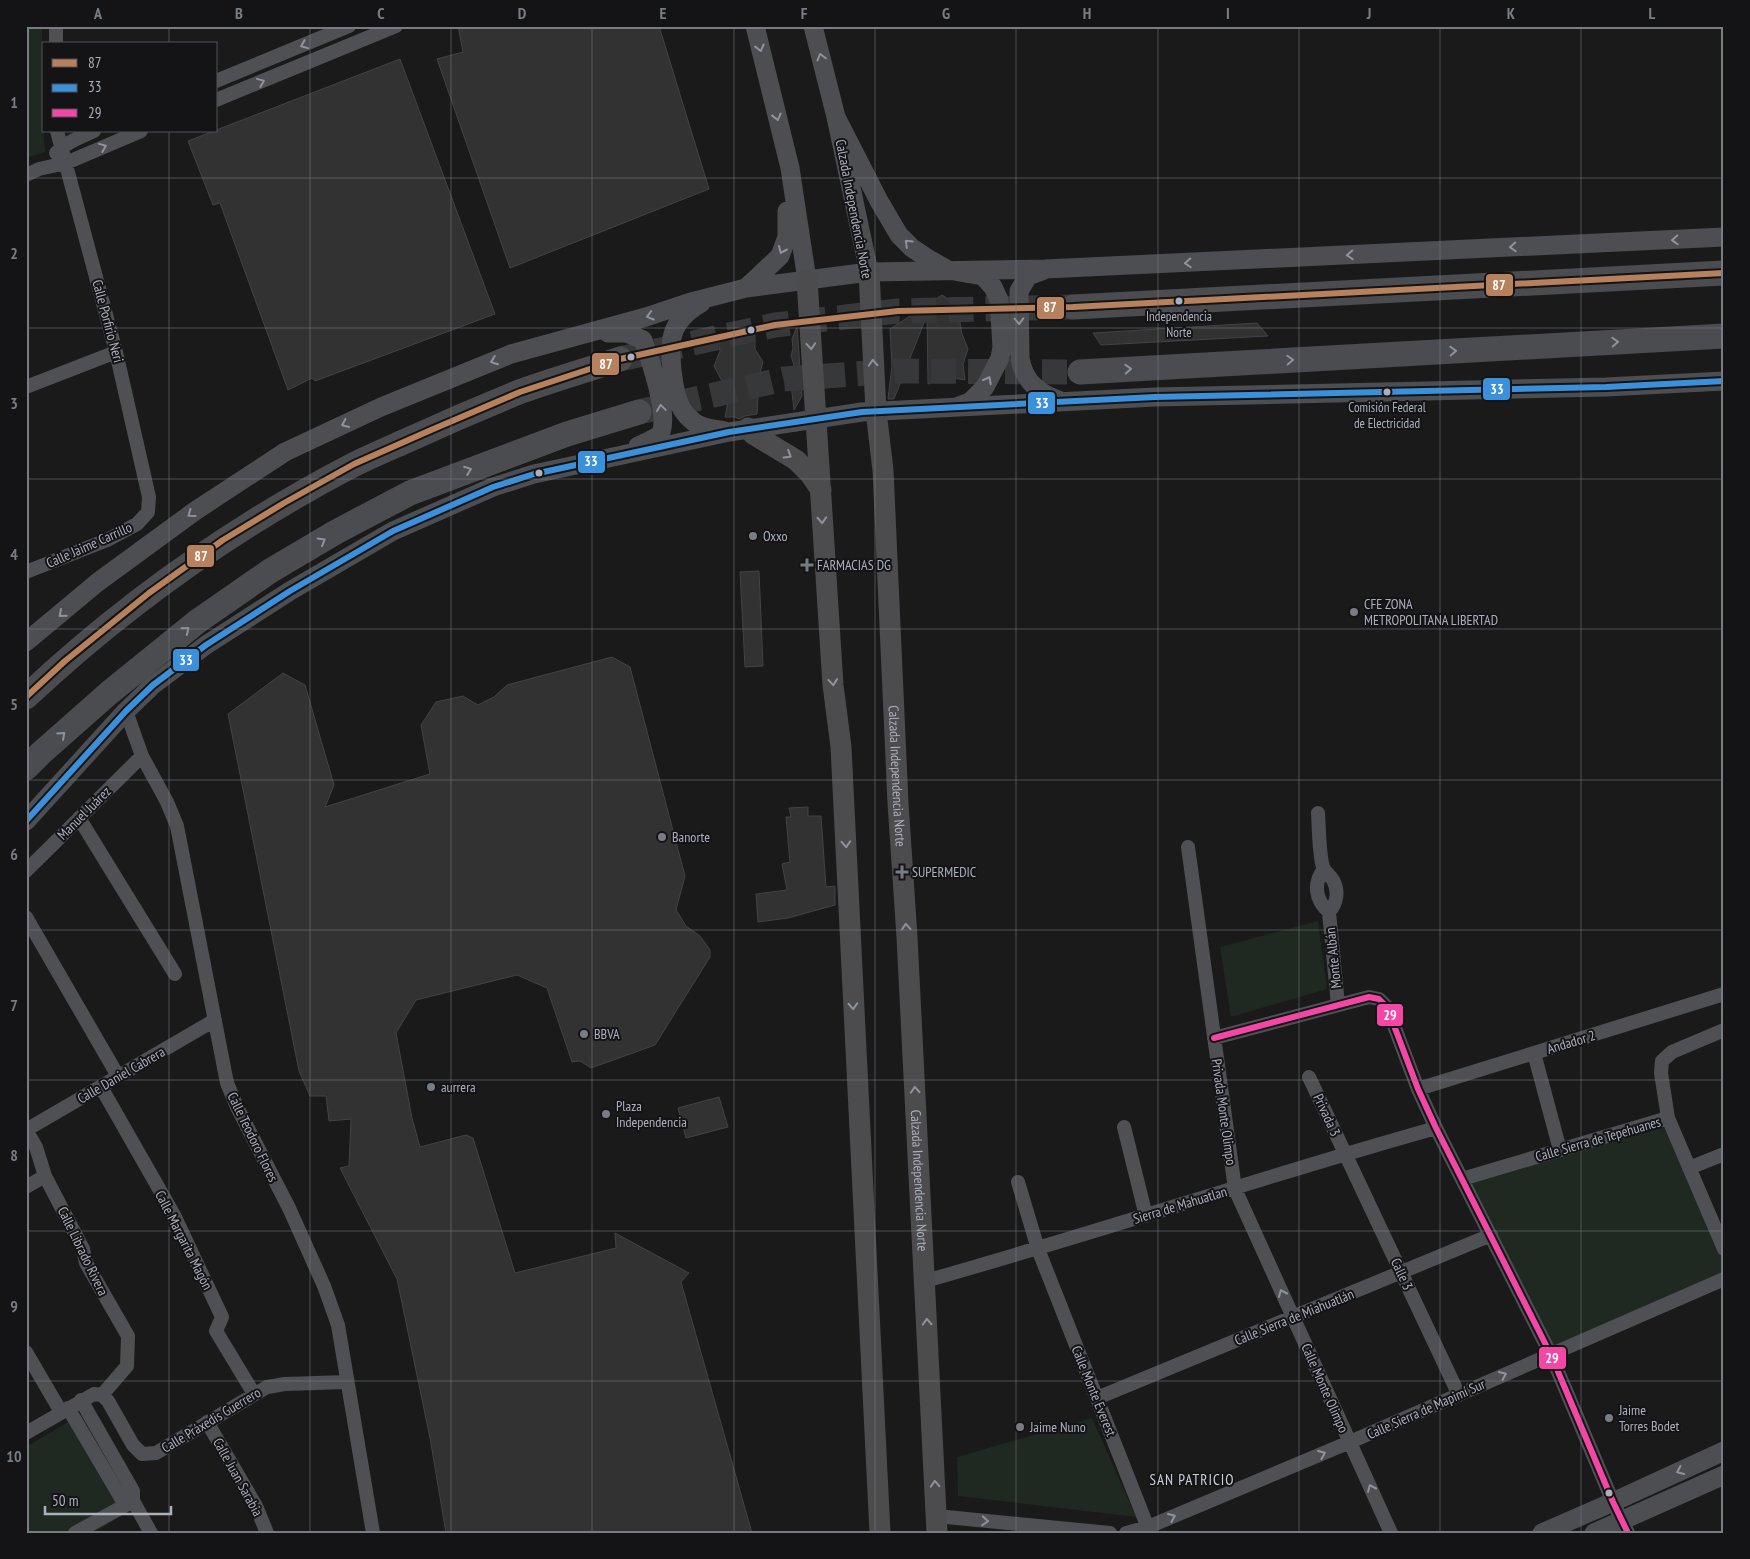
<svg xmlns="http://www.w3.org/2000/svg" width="1750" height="1559" font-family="'PT Sans Narrow',sans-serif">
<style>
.green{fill:#1f2821}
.building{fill:#323232;stroke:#424346}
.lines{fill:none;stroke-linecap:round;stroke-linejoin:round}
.highway-tunnel{stroke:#37383a;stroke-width:25;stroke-dasharray:25 12;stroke-linecap:butt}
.street{stroke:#4e5053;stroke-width:14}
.secondary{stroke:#4d4e52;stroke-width:19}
.primary{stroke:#4c4c4f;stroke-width:21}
.highway{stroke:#4b4c50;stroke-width:25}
.bus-1-casing{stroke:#141416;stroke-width:10}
.bus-2-casing{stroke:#141416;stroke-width:10}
.bus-3-casing{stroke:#141416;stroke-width:10}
.bus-1{stroke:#b6815c;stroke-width:6}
.bus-2{stroke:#3a90db;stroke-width:6}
.bus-3{stroke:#f346a5;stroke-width:6}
.oneway{stroke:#8f939c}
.oneway2{stroke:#8e929c}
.oneway3{stroke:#8e929b}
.grid{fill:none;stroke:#787c83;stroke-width:1;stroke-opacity:0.55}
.bus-dot{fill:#abb0bc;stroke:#141416;stroke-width:2}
.poi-dot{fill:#787c83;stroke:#141416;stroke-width:2}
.labels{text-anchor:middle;stroke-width:4;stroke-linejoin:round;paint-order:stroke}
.bus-label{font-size:13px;fill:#abb0bc;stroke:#141416}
.street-label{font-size:14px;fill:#abb0bc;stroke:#141416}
.poi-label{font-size:14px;fill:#abb0bc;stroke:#141416;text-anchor:start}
.neighbourhood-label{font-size:15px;letter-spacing:1px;fill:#cccfd7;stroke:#141416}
.line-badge{stroke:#141416;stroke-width:2}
.badge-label{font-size:14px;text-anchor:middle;font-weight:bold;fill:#fff}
.neatline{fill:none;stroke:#787c83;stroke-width:2}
.grid-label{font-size:16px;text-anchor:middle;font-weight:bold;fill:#787c83}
</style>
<rect width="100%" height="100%" fill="#1a1a1a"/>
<!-- green -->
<path class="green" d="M26,26H42V118L45,152L26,158Z
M1318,921L1327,989L1231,1017L1220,947Z
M1668,1118L1724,1249V1279L1551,1355L1462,1179Z
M88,1410L143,1503L93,1533H26V1447Z
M1092,1418L1136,1517L958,1496L957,1457Z"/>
<!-- building -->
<path class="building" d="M458,26H659L709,189L510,268L437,59L463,52Z
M400,59L495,314L315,381L312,378L288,390L220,203L213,205L188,141Z
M942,295L950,300H960L959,317L962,334L968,349L963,364L965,380L947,377L928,384L927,315L894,399H888L892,366L890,329Z
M1257,323L1268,336L1101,345L1093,333Z
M797,326L802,396L794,410L791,385L794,377L791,370L794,365L791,356L793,348L792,339Z
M755,333V349L763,362L759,377L757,414L745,416L739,419L735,417H725L728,402L723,383L714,366L720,351L717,335L737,340Z
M759,571L763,666L745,667L740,572Z
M612,657L630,667L685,876L676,910L686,926L700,936L710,950V957L655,1045L591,1068L580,1061L572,1062L547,988L517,975L416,1000L396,1033L412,1118L420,1147L466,1135L473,1138L515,1273L616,1248L615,1233L689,1273L681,1282L752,1533H446L430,1438L397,1279L340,1168L349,1166L351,1119L329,1121L326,1096H310L299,1071L228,714L283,673L305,685L334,785L325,807L430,774L421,725L436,702L463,696L478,705L494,697L507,685Z
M808,807V816H821L826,887L835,886V905L788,918L758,922L756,894L787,890L782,864L790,862L786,817H791L789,808Z
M719,1097L728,1127L686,1138L678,1108Z"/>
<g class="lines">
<!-- highway-tunnel -->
<path class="highway-tunnel" d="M620,359L775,325L898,311L1073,307
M639,412L784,379L896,371L1080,372"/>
<!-- street -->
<path class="street" d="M56,44V26
M216,81L349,26
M216,100L396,26
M56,153C66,142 81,137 94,131
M26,175L39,169L66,163L141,131
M26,387L116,352
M26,572L107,540L137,524L148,512L149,497L116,352L57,131
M126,711L142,756L167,802L177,826L227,1083L237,1107L289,1208L324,1286L338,1325L373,1533
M1318,813C1319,828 1319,854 1323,867C1325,872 1330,875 1333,880C1339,891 1337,903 1329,912L1338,1005
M79,818L175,974
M1188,847L1235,1189L1391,1533
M1324,869C1313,883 1315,900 1329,912
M26,871L142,756
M26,917L118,1076
M1724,1030L1672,1052L1662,1061L1661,1073L1668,1118L1724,1249
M1214,1038L1369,997L1379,999L1387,1007L1418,1089L1436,1128L1551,1355L1613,1502L1628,1533
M1534,1053L1560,1150
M1309,1077L1459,1395
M101,1087L174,1215L222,1317L216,1331L254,1394
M1418,1089L1724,994
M1124,1127L1146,1216
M26,1130L36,1147L45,1176L83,1249L86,1263L128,1336L127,1366L102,1395
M26,1130L215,1020
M1689,1168L1724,1154
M1462,1179L1668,1118
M1018,1182L1038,1249L1150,1533
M26,1187L45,1176
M925,1281C1096,1233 1265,1176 1436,1128
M26,1352L61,1412
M1097,1398L1491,1235
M81,1400L133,1491V1501L151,1533
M68,1408L121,1498L133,1501
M207,1422L256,1506L267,1533
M26,1433L94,1394L102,1395L108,1401L133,1445L142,1454L156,1453L267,1387L285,1384L347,1382
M936,1516L1110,1533
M75,1533L133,1501
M1126,1533L1148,1527L1350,1442L1724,1279"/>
<!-- secondary -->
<path class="secondary" d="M755,26L790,168L807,280
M813,26L836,117L869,272
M836,117L879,201L899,235L912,248L927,258L948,270L983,276L993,287L999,300L1002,347L1000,358L985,387L970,402L959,406
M1044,270L1028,276L1019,291L1020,358C1024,382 1039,394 1061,401
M746,288L780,256L787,237V211
M701,303C689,310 677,320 673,334C668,350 673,394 682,409C685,414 690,419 695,423C704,429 715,429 725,431
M608,333H627L643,340C649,356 672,422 659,435C653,440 644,443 638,446
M26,642L98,582L195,511L285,452L381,407L511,354L646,317L691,302L746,288L869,272L1045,269L1724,237
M26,821L126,711L153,685L206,645L290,591L393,531L493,487L534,474L729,432L862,412L1155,397L1606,387L1724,381
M1542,1533L1613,1502L1724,1451
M1594,1533L1724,1475"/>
<!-- primary -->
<g class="primary">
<path id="s1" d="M869,272L876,411L883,470L898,803L907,937L937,1533"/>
<path d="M807,280L833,685L841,747L880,1533"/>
<path d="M748,428L753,434L796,460L810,474L821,490"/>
</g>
<!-- highway -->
<path class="highway" d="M1073,307L1724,273
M1080,372L1724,336
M26,697C124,605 234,527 353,465C371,456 390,448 408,440C445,423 482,407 519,392C552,380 587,370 620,359
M26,768L41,753L109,693L198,621L270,571L336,532L410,493L567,434L639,412"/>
<defs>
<path id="bus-1" d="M26,697L65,661L149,593L223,540L284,503L354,464L431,430L520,392L620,359L775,325L898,311L1073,307L1724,273"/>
<path id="bus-2" d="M26,821L126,711L153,685L206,645L290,591L393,531L493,487L534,474L729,432L862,412L1155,397L1606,387L1724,381"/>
<path id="bus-3" d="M1214,1038L1369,997L1379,999L1387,1007L1418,1089L1436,1128L1551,1355L1613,1502L1628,1533"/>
</defs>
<!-- bus-1 casing -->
<use href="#bus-1" class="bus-1-casing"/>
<!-- bus-2 casing -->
<use href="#bus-2" class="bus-2-casing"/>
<!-- bus-3 casing -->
<use href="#bus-3" class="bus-3-casing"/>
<!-- bus-1 -->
<use href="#bus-1" class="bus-1"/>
<!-- bus-2 -->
<use href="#bus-2" class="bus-2"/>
<!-- bus-3 -->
<use href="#bus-3" class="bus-3"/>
</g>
<!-- one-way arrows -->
<defs><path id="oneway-chevron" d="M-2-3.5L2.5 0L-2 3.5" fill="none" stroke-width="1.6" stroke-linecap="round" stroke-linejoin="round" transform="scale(1.25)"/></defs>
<g class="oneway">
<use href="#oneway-chevron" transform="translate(304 45) rotate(158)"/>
<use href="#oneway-chevron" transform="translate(760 48) rotate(76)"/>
<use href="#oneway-chevron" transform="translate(821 57) rotate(-105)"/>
<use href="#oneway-chevron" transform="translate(261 82) rotate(-22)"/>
<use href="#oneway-chevron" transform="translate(777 117) rotate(76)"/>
<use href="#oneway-chevron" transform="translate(103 147) rotate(-22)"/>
<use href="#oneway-chevron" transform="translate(1675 240) rotate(177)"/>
<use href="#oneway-chevron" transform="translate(908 243) rotate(-137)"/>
<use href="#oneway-chevron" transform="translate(1513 247) rotate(177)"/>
<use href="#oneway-chevron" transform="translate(782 250) rotate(114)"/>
<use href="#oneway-chevron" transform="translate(1350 255) rotate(177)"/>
<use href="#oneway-chevron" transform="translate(1188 263) rotate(177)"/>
<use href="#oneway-chevron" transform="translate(650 316) rotate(163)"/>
<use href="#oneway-chevron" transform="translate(1019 321) rotate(88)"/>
<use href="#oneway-chevron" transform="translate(494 361) rotate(159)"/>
<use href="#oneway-chevron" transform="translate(988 380) rotate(-62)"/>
<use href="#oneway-chevron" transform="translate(661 408) rotate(-98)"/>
<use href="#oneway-chevron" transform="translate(345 424) rotate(155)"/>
<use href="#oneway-chevron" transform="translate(191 514) rotate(144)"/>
<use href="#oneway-chevron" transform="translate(62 614) rotate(139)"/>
<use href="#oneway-chevron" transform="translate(1282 1293) rotate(-114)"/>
<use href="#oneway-chevron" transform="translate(1503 1375) rotate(-24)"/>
<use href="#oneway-chevron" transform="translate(1322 1454) rotate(-23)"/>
<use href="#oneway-chevron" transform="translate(1680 1471) rotate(155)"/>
<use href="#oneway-chevron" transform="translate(1371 1488) rotate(-114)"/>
<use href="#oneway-chevron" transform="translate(1172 1517) rotate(-23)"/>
<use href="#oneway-chevron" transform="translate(985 1521) rotate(5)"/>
</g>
<g class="oneway2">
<use href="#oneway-chevron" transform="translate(1615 342) rotate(-3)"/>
<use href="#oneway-chevron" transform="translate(1453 351) rotate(-3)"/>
<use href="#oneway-chevron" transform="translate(1290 360) rotate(-3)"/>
<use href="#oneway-chevron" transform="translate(1128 369) rotate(-3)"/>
<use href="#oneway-chevron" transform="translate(468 470) rotate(-21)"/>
<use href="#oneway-chevron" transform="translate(322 541) rotate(-30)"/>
<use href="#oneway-chevron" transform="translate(186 630) rotate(-39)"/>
<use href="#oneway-chevron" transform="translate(62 735) rotate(-42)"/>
</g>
<g class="oneway3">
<use href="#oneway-chevron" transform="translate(811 346) rotate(86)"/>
<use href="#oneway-chevron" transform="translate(873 363) rotate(-93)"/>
<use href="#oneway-chevron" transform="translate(788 455) rotate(32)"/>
<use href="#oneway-chevron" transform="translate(822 520) rotate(87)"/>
<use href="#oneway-chevron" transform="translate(833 682) rotate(85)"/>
<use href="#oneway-chevron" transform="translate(846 844) rotate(87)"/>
<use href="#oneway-chevron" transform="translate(906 927) rotate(-94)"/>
<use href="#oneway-chevron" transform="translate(853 1006) rotate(87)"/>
<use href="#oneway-chevron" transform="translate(915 1090) rotate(-93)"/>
<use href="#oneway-chevron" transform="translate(927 1322) rotate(-93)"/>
<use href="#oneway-chevron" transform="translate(935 1484) rotate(-93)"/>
</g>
<!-- grid -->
<path class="grid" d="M169,26V44M310,26V1533M451,26V1533M592,26V1533M734,26V1533M875,26V1533M1016,26V1533M1158,26V1533M1299,26V1533M1440,26V1533M1581,26V1533M169,131V1533M26,178H1724M26,328H1724M26,479H1724M26,629H1724M26,780H1724M26,930H1724M26,1080H1724M26,1231H1724M26,1381H1724"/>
<!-- markers -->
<g class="bus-dot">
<circle cx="1179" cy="301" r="4.5"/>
<circle cx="751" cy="330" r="4.5"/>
<circle cx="631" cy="357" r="4.5"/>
<circle cx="1387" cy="392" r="4.5"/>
<circle cx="539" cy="473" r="4.5"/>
<circle cx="1609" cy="1493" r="4.5"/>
</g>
<g class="poi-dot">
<circle cx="753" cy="536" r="5"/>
<path d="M804.5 557.5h5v5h5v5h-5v5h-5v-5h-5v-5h5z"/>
<circle cx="1354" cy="612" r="5"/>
<circle cx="662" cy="837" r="5"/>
<path d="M899.5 864.5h5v5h5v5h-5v5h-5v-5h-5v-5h5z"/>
<circle cx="584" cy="1034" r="5"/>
<circle cx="431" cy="1087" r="5"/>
<circle cx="606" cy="1114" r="5"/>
<circle cx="1609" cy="1418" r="5"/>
<circle cx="1020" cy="1427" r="5"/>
</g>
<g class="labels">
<!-- bus labels -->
<g class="bus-label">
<text x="1179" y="321">Independencia<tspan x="1179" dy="16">Norte</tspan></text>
<text x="1387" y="412">Comisión Federal<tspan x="1387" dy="16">de Electricidad</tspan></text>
</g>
<!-- street labels -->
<g class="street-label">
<text transform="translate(854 209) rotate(79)" y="5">Calzada Independencia Norte</text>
<text transform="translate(108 321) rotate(75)" y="5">Calle Porfirio Neri</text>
<text transform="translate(89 545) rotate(-24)" y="5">Calle Jaime Carrillo</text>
<text dy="5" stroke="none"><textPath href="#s1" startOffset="505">Calzada Independencia Norte</textPath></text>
<text transform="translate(84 813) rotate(-45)" y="5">Manuel Juárez</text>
<text transform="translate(1333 958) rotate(-96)" y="5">Monte Albán</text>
<text transform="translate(1571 1042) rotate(-17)" y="5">Andador 2</text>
<text transform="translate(121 1075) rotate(-30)" y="5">Calle Daniel Cabrera</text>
<text transform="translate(1224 1112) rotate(82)" y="5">Privada Monte Olimpo</text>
<text transform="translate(1327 1115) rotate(65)" y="5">Privada 3</text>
<text transform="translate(253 1137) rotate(64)" y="5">Calle Teodoro Flores</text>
<text transform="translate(1598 1139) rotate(-16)" y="5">Calle Sierra de Tepehuanes</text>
<text dy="5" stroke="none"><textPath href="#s1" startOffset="910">Calzada Independencia Norte</textPath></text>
<text transform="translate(1180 1205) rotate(-17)" y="5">Sierra de Mahuatlan</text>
<text transform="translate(184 1240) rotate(63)" y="5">Calle Margarita Magón</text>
<text transform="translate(83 1251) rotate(64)" y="5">Calle Librado Rivera</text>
<text transform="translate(1402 1274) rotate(65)" y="5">Calle 3</text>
<text transform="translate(1294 1317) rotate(-22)" y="5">Calle Sierra de Miahuatlán</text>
<text transform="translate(1325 1388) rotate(66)" y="5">Calle Monte Olimpo</text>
<text transform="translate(1094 1391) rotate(68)" y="5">Calle Monte Everest</text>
<text transform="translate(1426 1409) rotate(-24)" y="5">Calle Sierra de Mapimí Sur</text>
<text transform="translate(211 1420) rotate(-31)" y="5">Calle Práxedis Guerrero</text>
<text transform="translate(238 1477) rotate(61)" y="5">Calle Juan Sarabia</text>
</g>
<!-- poi labels -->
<g class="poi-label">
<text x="763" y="541">Oxxo</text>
<text x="817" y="570">FARMACIAS DG</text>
<text x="1364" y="609">CFE ZONA<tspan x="1364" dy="16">METROPOLITANA LIBERTAD</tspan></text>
<text x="672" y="842">Banorte</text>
<text x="912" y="877">SUPERMEDIC</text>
<text x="594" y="1039">BBVA</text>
<text x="441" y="1092">aurrera</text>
<text x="616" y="1111">Plaza<tspan x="616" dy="16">Independencia</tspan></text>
<text x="1619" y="1415">Jaime<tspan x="1619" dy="16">Torres Bodet</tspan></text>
<text x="1030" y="1432">Jaime Nuno</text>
</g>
<!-- neighbourhood labels -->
<g class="neighbourhood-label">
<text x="1192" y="1485">SAN PATRICIO</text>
</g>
</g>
<g class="line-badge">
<rect x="1485" y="273" width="29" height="24" rx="5" fill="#b6815c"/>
<rect x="1036" y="296" width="29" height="24" rx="5" fill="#b6815c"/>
<rect x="591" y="352" width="29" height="24" rx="5" fill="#b6815c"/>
<rect x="1482" y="377" width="29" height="24" rx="5" fill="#3a90db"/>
<rect x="1027" y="391" width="29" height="24" rx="5" fill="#3a90db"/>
<rect x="577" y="450" width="29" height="24" rx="5" fill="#3a90db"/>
<rect x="186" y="544" width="29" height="24" rx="5" fill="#b6815c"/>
<rect x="172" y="648" width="28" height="24" rx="5" fill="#3a90db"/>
<rect x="1376" y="1003" width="28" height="24" rx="5" fill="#f346a5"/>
<rect x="1538" y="1346" width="29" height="24" rx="5" fill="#f346a5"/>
</g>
<g class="badge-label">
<text x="1499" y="290">87</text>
<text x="1050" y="312">87</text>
<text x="606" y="369">87</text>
<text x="1497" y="394">33</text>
<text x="1042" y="408">33</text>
<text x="591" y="466">33</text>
<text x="201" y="561">87</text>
<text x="186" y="665">33</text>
<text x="1390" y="1020">29</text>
<text x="1552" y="1363">29</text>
</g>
<!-- border -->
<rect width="1750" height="1559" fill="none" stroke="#141416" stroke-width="55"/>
<!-- legend -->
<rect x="42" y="42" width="175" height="90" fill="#141416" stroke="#505258"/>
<rect x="52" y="59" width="25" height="8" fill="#b6815c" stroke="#505258"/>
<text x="88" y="68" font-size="15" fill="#abb0bc">87</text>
<rect x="52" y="84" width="25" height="8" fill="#3a90db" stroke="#505258"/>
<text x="88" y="92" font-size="15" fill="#abb0bc">33</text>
<rect x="52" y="109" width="25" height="8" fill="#f346a5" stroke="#505258"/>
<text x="88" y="118" font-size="15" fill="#abb0bc">29</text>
<!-- scale -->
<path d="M45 1506v8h126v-8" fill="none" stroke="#abb0bc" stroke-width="2.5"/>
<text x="52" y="1506" font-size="15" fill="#abb0bc" stroke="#141416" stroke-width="4" paint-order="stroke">50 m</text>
<rect x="28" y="28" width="1694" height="1504" class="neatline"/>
<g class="grid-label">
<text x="98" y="19">A</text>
<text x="239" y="19">B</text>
<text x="381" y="19">C</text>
<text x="522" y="19">D</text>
<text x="663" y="19">E</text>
<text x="804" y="19">F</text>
<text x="946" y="19">G</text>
<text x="1087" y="19">H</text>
<text x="1228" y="19">I</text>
<text x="1369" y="19">J</text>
<text x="1511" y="19">K</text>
<text x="1652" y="19">L</text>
<text x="14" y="108">1</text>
<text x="14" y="259">2</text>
<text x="14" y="409">3</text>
<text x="14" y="560">4</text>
<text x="14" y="710">5</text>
<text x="14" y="860">6</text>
<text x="14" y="1011">7</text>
<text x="14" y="1161">8</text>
<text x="14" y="1312">9</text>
<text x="14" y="1462">10</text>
</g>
</svg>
